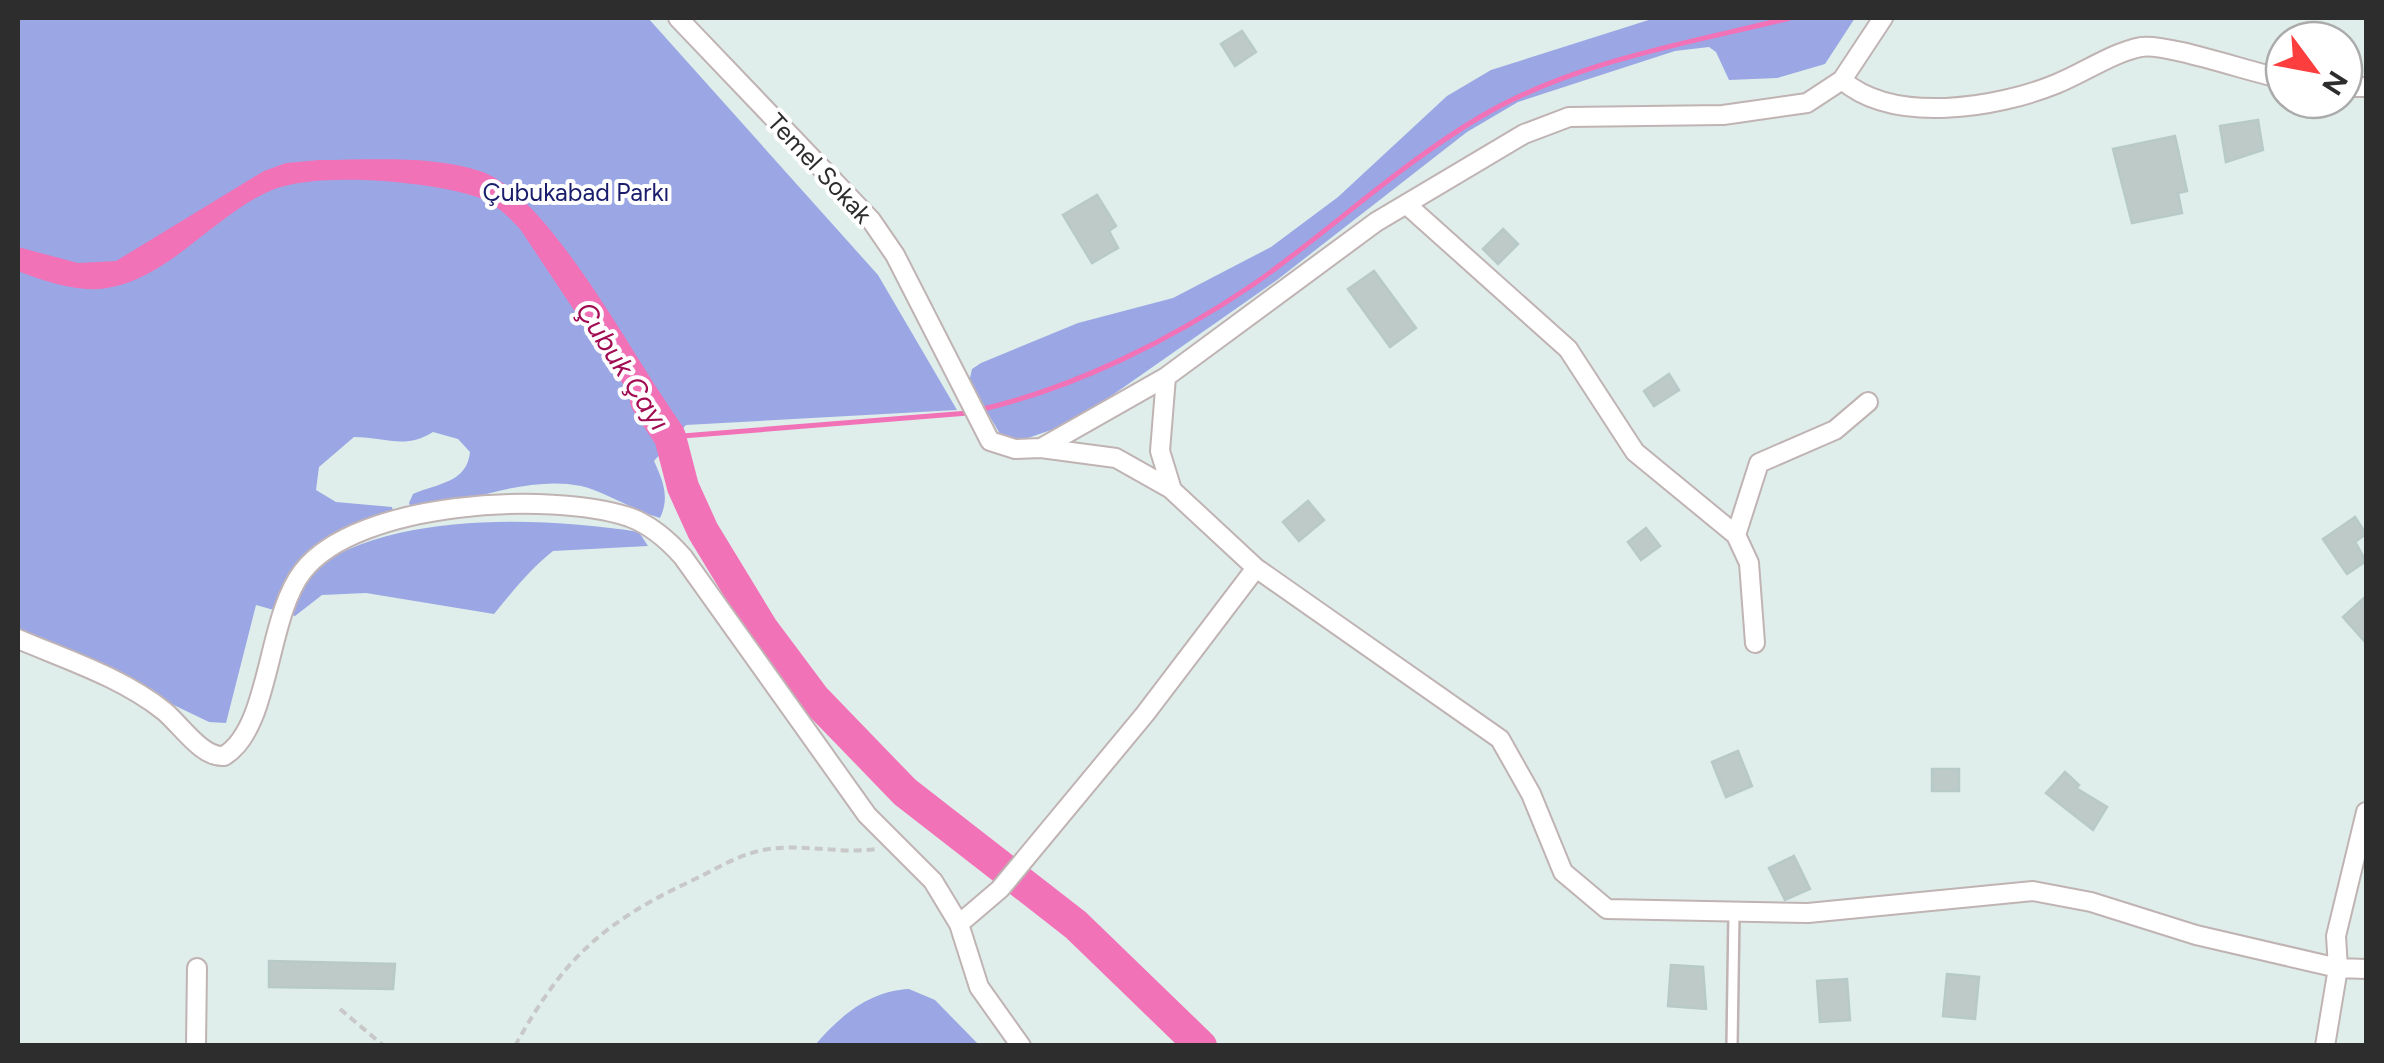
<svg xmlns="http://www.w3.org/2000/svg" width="2384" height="1063" font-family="Figtree,sans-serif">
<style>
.green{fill:#9ba7e5}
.water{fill:#f172b7}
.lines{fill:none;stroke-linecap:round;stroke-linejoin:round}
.stream{stroke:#f172b7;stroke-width:5}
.river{stroke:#f172b7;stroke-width:32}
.building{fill:#becac7;stroke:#b8cac7;stroke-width:2.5}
.lane-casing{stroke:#c0b3b3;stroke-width:14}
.street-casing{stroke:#c0b3b3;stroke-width:22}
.path{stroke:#c8c8c8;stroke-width:4;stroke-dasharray:8 5;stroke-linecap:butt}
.lane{stroke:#fff;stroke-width:9}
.street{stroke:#fff;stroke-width:18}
.labels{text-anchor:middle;stroke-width:8;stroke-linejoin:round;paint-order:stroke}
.street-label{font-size:25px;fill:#2d2d2d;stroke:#fff}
.park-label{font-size:25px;fill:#1a1c6c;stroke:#fff}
.water-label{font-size:28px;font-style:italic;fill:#a10c52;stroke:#fff}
</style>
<rect width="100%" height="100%" fill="#dfeeea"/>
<!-- green -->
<path class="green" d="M18,18H648L878,275L957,410L686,425L654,461C663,481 670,497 660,518C635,511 601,490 581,486C528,475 465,502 413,514L409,503L413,494C438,483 467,483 470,452L458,439L433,432C405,450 385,437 354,437L319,467L316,490L336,502L392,507L394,516L322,541L296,573L307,574C388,510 542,517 639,532L648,546L553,551C531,568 512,592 494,614L366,593L322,595L295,616L256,605L226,723L209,722L18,630Z
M1655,18H1855L1825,64L1777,78L1729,80L1716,52L1709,47L1675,51L1518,102L1467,132L1277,280L1104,401L1057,428L1022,440L1002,437L969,382L972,369L981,363L1078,323L1173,298L1271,247L1338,197L1447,96L1491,70Z
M909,989L935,1000L979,1045H815C840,1016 869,991 909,989Z"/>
<!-- water -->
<path class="water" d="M319,160C370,160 431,155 480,171C550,194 637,365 683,427L663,444L520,229C507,215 495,203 477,197C431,181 317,171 272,190C215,214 170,278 107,288C79,293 44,281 18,271V247L78,263L116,261L264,171L286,163Z"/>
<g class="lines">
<!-- stream -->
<path class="stream" d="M979,410C1075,388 1173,339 1254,284C1331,230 1399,165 1480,117C1575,61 1685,44 1790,18
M670,437L968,413"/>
<!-- river -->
<path class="river" d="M646,401L670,437L683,487L703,531L762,628L815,699L905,792L1076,925L1201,1046"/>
</g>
<!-- building -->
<path class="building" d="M1242,31L1256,52L1235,66L1221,44Z
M2258,120L2263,150L2226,162L2220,126Z
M2175,136L2187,191L2178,193L2182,213L2132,223L2113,149Z
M1097,195L1116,226L1109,231L1118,248L1092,263L1063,215Z
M1503,229L1518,244L1498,264L1483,249Z
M1374,271L1416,328L1390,347L1348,289Z
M1669,374L1679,390L1654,406L1644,391Z
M1308,501L1324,520L1299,541L1283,522Z
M2355,517L2366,534L2355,542L2366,561L2347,574L2323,539Z
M1646,528L1660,546L1641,560L1628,542Z
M2366,596V643L2343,617Z
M1738,751L1752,786L1726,797L1712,762Z
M1932,769H1959V791H1932Z
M2065,772L2079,785L2076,788L2107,807L2093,830L2046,793Z
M1794,856L1810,889L1785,900L1769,868Z
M269,961L395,964L393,989L269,987Z
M1671,965L1703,967L1706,1009L1668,1006Z
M1947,974L1979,977L1975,1019L1943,1016Z
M1847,979L1850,1020L1820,1022L1817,981Z"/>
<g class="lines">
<defs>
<path id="lane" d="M1732,1046L1734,912"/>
<path id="street" d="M678,18L871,220L895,255L990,441L1015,449L1041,448
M1883,18L1842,80L1807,103L1723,115L1569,117L1524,134L1376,222L1166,377L1160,451L1172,490L1256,568L1500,739L1531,794L1563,872L1607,909L1808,913L2033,891L2091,902L2196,935L2338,968L2366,969
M1842,80C1894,125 1997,108 2056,84C2084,73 2111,53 2141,47C2167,43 2252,73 2284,79
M2344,87H2366
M1406,204L1568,349L1635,452L1736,535L1749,563L1755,643
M1166,377L1041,448L1116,458L1171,489
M1736,535L1759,463L1835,430L1868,402
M18,639C67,660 121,677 164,711C180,724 202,758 224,756C271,728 266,618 303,571C358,501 550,491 629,517C651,525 668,540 683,557L867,815L933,881L959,924L979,987L1021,1046
M959,924L1000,889L1145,714L1256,568
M196,1046L197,968
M2325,1046L2338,968L2336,936L2366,812"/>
</defs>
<!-- lane casing -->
<use href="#lane" class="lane-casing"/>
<!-- street casing -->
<use href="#street" class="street-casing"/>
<!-- path -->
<path class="path" d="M340,1009L384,1046
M515,1046C563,959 602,923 691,881C717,869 740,853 769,849C805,844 840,854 876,849"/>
<!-- lane -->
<use href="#lane" class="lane"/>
<!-- street -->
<use href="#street" class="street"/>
</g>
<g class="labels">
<!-- street labels -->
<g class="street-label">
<text transform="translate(820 168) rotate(47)" y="9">Temel Sokak</text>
</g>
<!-- park labels -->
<g class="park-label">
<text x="576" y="201">Çubukabad Parkı</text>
</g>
<!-- water labels -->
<g class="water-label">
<text transform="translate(623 366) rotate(57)" y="10">Çubuk Çayı</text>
</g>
</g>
<!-- border -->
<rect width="2384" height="1063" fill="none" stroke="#2d2d2d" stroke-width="40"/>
<!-- north arrow -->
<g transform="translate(2314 70) rotate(122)"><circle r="48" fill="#ffffff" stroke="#ababab" stroke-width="2.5"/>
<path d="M0-8L18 38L0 25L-18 38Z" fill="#fc3e3e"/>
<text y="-15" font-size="28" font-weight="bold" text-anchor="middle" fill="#2d2d2d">N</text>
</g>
</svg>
